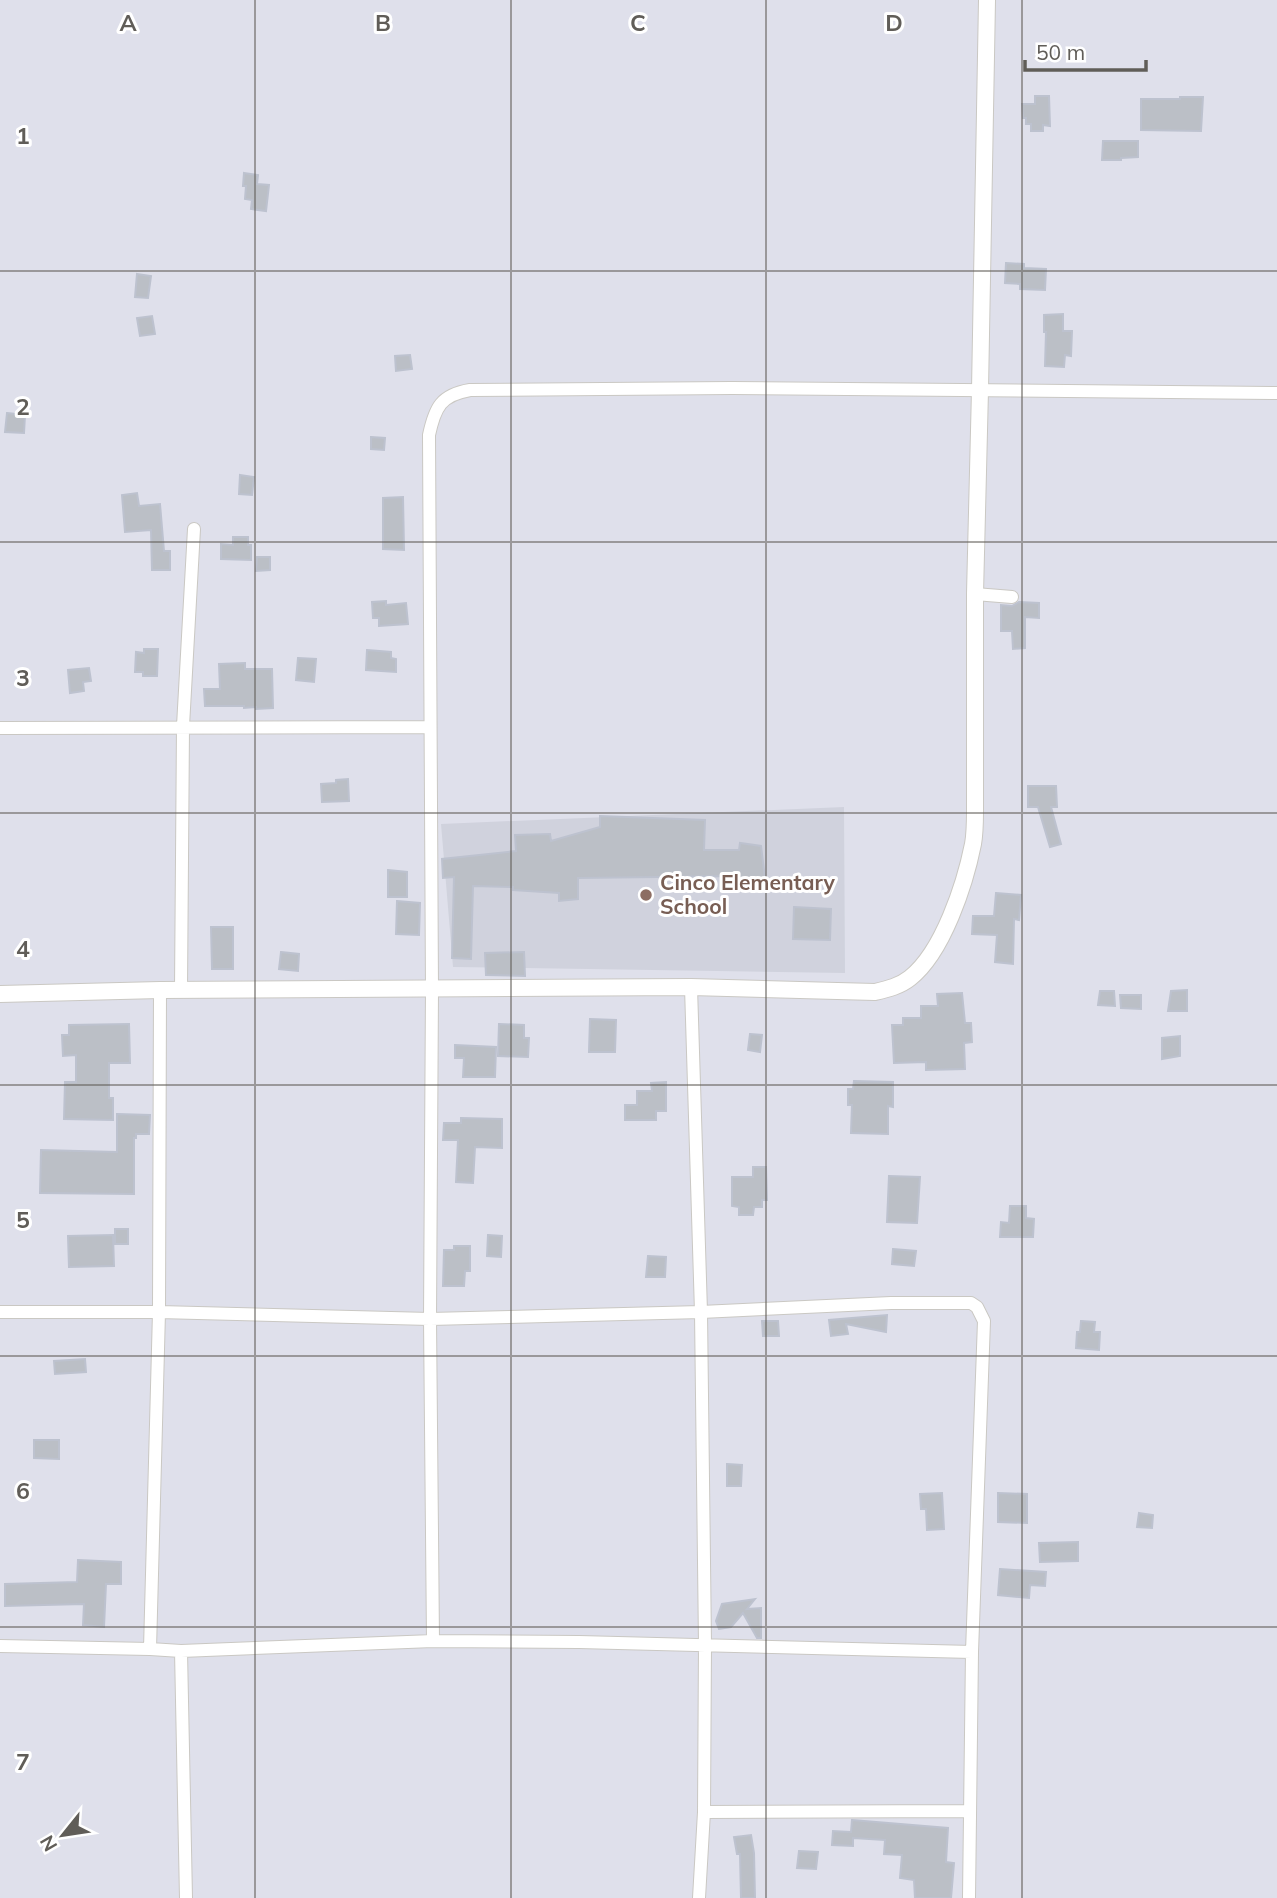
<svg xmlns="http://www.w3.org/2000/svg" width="1277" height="1898" font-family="Mulish,sans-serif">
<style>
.education{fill:#d0d2dd}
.building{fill:#bbbfc6;stroke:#bdc2cf;stroke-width:2}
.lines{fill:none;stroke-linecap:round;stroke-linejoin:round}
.minor-casing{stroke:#cac8c3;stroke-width:14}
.tertiary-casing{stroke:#cac8c3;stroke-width:18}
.minor{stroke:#fff;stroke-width:12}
.tertiary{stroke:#fff;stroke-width:16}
.grid{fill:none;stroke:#605d58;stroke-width:2;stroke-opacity:0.55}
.education-dot{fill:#8d6e63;stroke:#fff;stroke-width:2.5}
.labels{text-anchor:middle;stroke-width:6;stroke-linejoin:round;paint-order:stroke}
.education-label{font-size:21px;font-weight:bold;fill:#785e54;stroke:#fff;text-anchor:start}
.grid-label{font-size:23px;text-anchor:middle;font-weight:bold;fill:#605d58;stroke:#fff;stroke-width:6;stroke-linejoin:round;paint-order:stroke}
</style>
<rect width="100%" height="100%" fill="#dfe0eb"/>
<!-- education -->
<path class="education" d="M844,807L845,973L453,967L441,824Z"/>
<!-- building -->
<path class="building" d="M1035,96H1049L1050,126L1043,125V131H1031V124H1026V118H1023L1022,104H1035Z
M1180,97H1203L1201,131L1141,130V99H1180Z
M1103,141H1138V157L1121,158V160H1102Z
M244,173L258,175L257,184L269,185L266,211L251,209L252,200L245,199L246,186H243Z
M1006,263L1024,264V268L1046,269L1045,290L1020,289V284L1005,283Z
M137,274L151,276L148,298L135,297Z
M1063,314V331H1072L1071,356L1065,355L1064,367L1045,366L1046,332H1044V315Z
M152,316L155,334L140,336L137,318Z
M410,355L412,369L396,371L395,356Z
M7,413L25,415L24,433L5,432Z
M371,437L385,438L384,450L371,449Z
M240,475L254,477L252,495L239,494Z
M137,493L139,506L160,504L164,551H170V570H152L151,530L125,532L122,495Z
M403,497L404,550L383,549V498Z
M233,537H248V545H251V560L221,559V544L233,545Z
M257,557H270V570L256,571Z
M386,601V605L406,603L408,624L379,626V618H373L372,602Z
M1019,602L1039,603V618L1025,617V648L1013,649L1012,631H1001V605L1012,606Z
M144,649H158L157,676H143V672H135L136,652L144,653Z
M367,650L391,652V658L396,659V672L366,670Z
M298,658L316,659L314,682L296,680Z
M245,663V669H272L273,708L256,709V707L244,708V706H205L204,689H220L219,664Z
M89,668L91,681L83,682L84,691L70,693L68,670Z
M348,779L349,801L322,802L321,784L336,783V780Z
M1028,786H1056L1057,807H1051L1061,844L1050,847L1038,807H1028Z
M600,816L705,820L704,850H739L740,843L761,846L766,886L736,888L737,876L578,878V899L559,901V893L513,890V887L473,886L471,959L452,958L454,877L443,878L442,859L516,851L515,835L550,834L551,841L600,827Z
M388,870L407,872V897H388Z
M996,893L1021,895L1019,920L1014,919L1013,964L995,962L997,935L972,934L973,916H994Z
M397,901L420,903L419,935L396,934Z
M794,907L831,909L830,940L793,939Z
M211,927H233V969H212Z
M281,952L299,954L298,971L279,969Z
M524,952L525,976L486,975L485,953Z
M1187,990V1011H1168L1171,991Z
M1100,991H1114L1115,1006L1098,1005Z
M962,993L965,1023H971L972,1042L964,1043L965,1069L926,1070V1062L894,1063L892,1025H903V1018H921V1006H938L937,994Z
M1120,995H1141V1009L1121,1008Z
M590,1019L616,1020L615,1052H589Z
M129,1024L130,1063H109V1098H113V1120L64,1119L65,1082H76V1055L63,1056L62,1035H69V1025Z
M499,1024L524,1025V1038H529L528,1057L498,1056Z
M750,1034L762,1035L760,1052L748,1050Z
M1180,1036V1056L1162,1059V1038Z
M455,1045L496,1047L495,1077H463L464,1058H455Z
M854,1081L893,1082V1107L888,1106V1134L851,1133L852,1105H848V1089H853Z
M666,1082V1111H656V1120H625V1105H637V1091H652L651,1083Z
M117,1114L150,1115L149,1134H136V1138H134V1194L40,1193L41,1150L117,1152Z
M461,1118L502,1119V1148L475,1147L473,1183L456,1182L458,1140H443L444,1123H461Z
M753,1167H766L767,1200H762V1207H754L753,1215H739V1207L732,1206V1177H753Z
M889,1176L920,1177L917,1223L887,1222Z
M1010,1206H1026V1218L1034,1219L1033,1237H1000L1001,1222L1009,1223Z
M115,1229H128V1244H115Z
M113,1235L114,1266L69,1267L68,1236Z
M488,1235L502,1236L501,1257L487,1256Z
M454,1246H470V1271H465L464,1286H443L444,1250H454Z
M893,1249L916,1251L914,1266L892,1264Z
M648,1256L666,1257L665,1277H646Z
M887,1315L886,1332L846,1324L848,1334L831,1336L829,1320Z
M762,1321H778L779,1336H763Z
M1081,1321L1095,1322L1094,1332H1100L1099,1350L1076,1348L1077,1332H1080Z
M85,1359L86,1372L55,1374L54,1361Z
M34,1440H59V1459L34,1458Z
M727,1464L742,1465L741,1486H727Z
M942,1493L944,1529L927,1530L926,1509H921L920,1494Z
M998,1493L1027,1494V1523L998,1522Z
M1139,1513L1153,1515L1152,1528L1137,1527Z
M1078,1542V1561L1040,1562L1039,1543Z
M78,1560L121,1562V1584H106L104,1627L83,1625L84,1604L5,1606V1584L77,1582Z
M1000,1569L1046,1572L1045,1586L1030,1585L1029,1598L998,1595Z
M755,1599L747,1609L761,1608V1638H757L743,1613L731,1627L719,1629L716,1621L722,1604Z
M852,1820L948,1828L946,1862L954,1863L951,1898H915L914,1880L900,1878L902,1855L884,1854L885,1840L853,1838V1846L832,1845L833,1831L851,1832Z
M751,1835L754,1853L755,1898H741L740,1854H737L734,1837Z
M799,1851L818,1852L816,1869L797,1868Z"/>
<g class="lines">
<defs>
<path id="minor" d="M975,594L1012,597
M0,728L429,727
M691,987L701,1312L705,1645L704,1812L699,1898
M181,990L183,726L194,529
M0,1312H159L430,1319L701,1312L891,1303H971L977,1307L984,1321L972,1652L969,1898
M433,1641L430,1319L432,989L429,435C435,407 441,395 470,390L732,388L1277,393
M0,1646L150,1649L181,1651L433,1641L579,1642L972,1652
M150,1649L159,1312L160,990
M181,1651L186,1898
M704,1812L969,1811"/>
<path id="tertiary" d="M0,994L160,990L691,987L875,992C888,989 900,986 910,978C943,952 965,884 973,844C975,833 975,822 975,811V594L980,390L987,0"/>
</defs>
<!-- minor casing -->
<use href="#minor" class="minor-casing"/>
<!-- tertiary casing -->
<use href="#tertiary" class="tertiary-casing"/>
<!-- minor -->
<use href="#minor" class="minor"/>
<!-- tertiary -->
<use href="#tertiary" class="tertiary"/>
</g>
<!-- grid -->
<path class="grid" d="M255,0V1898M511,0V1898M766,0V1898M1022,0V1898M0,271H1277M0,542H1277M0,813H1277M0,1085H1277M0,1356H1277M0,1627H1277"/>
<!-- markers -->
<circle class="education-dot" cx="646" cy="895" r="7"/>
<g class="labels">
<!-- education labels -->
<g class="education-label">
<text x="660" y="890">Cinco Elementary<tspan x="660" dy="24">School</tspan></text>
</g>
</g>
<g class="grid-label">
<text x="128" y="31">A</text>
<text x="383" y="31">B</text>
<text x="638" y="31">C</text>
<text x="894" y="31">D</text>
<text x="23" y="144">1</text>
<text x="23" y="415">2</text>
<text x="23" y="686">3</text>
<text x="23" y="957">4</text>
<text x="23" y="1228">5</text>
<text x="23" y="1499">6</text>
<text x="23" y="1770">7</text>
</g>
<!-- north arrow -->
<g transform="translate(63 1835) rotate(240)" stroke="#ffffff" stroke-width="5" paint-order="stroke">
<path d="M0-5L12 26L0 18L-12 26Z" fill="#605d58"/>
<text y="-10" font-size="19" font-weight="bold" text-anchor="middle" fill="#605d58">N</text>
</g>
<!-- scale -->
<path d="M1025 60v10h121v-10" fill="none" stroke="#605d58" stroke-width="3.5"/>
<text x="1036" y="60" font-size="21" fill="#605d58" stroke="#ffffff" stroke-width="5" paint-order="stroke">50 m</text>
</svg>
